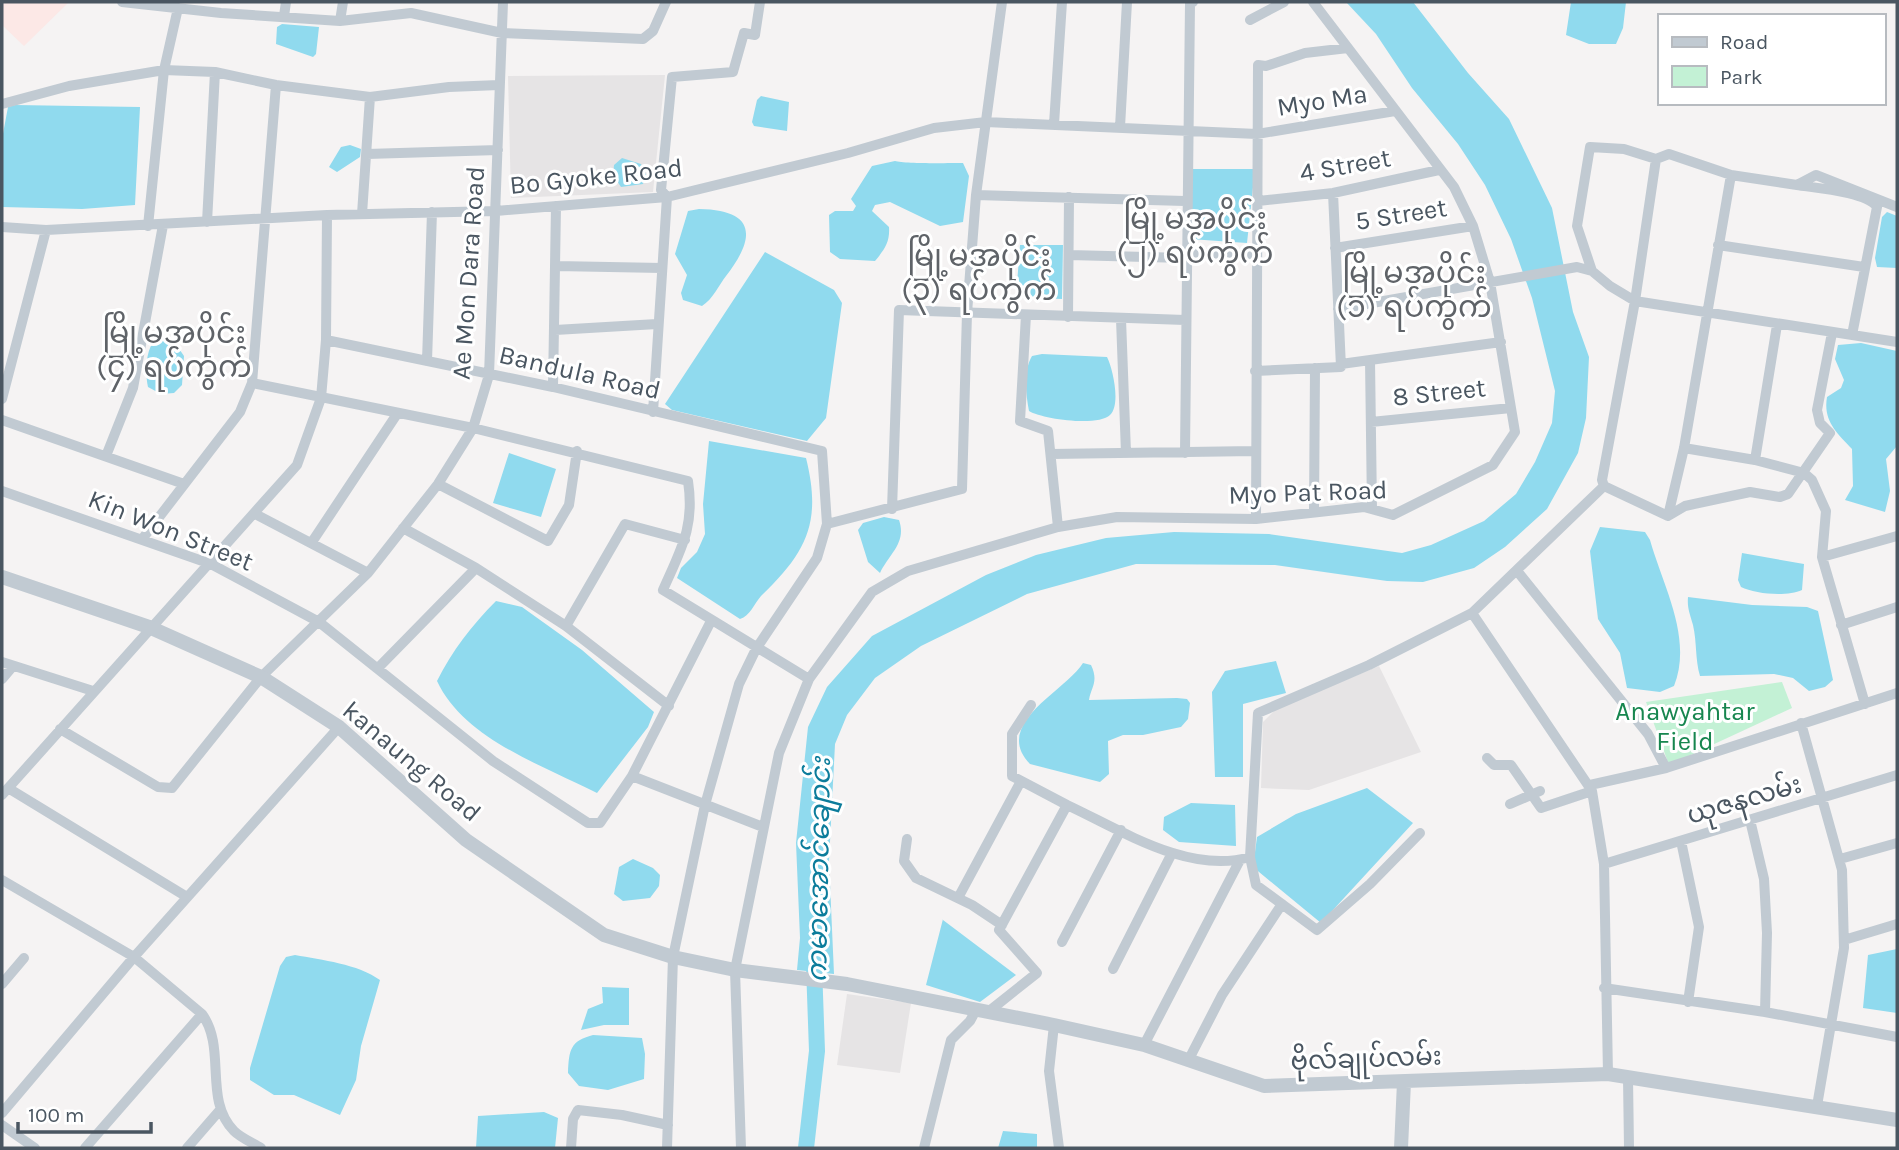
<svg xmlns="http://www.w3.org/2000/svg" width="1899" height="1150" font-family="Karla,'Noto Sans Myanmar',sans-serif">
<style>
.education{fill:#e6e4e5}
.medical{fill:#fce8e6}
.green{fill:#c3f1d5}
.water{fill:#90daee}
.lines{fill:none;stroke-linecap:round;stroke-linejoin:round}
.river{stroke:#90daee;stroke-width:16}
.minor{stroke:#c1cad2;stroke-width:10}
.tertiary{stroke:#c1cad2;stroke-width:14}
.labels{text-anchor:middle;stroke-width:6;stroke-linejoin:round;paint-order:stroke}
.street-label{font-size:26px;fill:#4a5661;stroke:#fff}
.park-label{font-size:26px;fill:#17864f;stroke:#fff}
.water-label{font-size:28px;font-style:italic;fill:#0c7c9b;stroke:#fff}
.quarter-label{font-size:30px;fill:#5f6368;stroke:#fff}
</style>
<rect width="100%" height="100%" fill="#f5f3f3"/>
<!-- education -->
<path class="education" d="M665,75L653,192L511,198L508,76Z
M1379,666L1421,752L1309,790L1261,788L1263,722L1276,709Z
M847,994L911,1003L900,1073L837,1065Z"/>
<!-- medical -->
<path class="medical" d="M2,2H69L24,46L2,25Z"/>
<!-- green -->
<path class="green" d="M1782,682L1792,708L1669,765L1646,702Z"/>
<!-- water -->
<path class="water" d="M1346,2H1413L1468,73L1509,119L1552,208L1573,312L1589,357L1586,418L1578,453L1547,509L1505,547L1474,568L1423,582L1387,581L1275,565L1136,564L1027,594L921,646L875,678L847,715L835,744L829,861L834,974L797,970L800,938L796,843L808,727L827,687L872,636L986,575L1036,555L1106,538L1174,532L1269,534L1402,553L1431,545L1484,521L1516,494L1535,462L1552,423L1555,391L1532,298L1511,239L1485,185L1458,144L1412,88L1376,34Z
M1571,2H1626L1623,28L1616,44H1589L1566,35Z
M282,24L319,27L316,54L313,57L276,44L277,27Z
M761,96L789,102L787,131L754,126L752,122L757,100Z
M15,105L140,107L135,205L82,209L2,207V139L8,107Z
M350,145L361,149L360,157L337,172L329,167L341,147Z
M622,158L641,164L646,175L643,184L621,187L613,175L614,165Z
M895,161C904,164 949,163 963,163L969,176L963,222L940,226L890,202L875,205L872,211L889,227C890,242 885,249 875,261L840,259L830,252L829,215L835,211H853L856,206L851,199L872,166Z
M1192,169H1255L1247,243L1190,239Z
M699,209C755,210 757,236 726,276C719,285 713,299 702,306L683,300L681,293L687,275L675,254L688,211Z
M1887,212L1897,216V268L1877,267L1875,258L1882,217Z
M1020,245H1063L1062,299L1016,297Z
M765,252L834,290L842,303L826,418L807,441L672,410L665,404Z
M158,338L173,340L184,356L182,385L174,393L161,394L148,387C145,374 145,345 158,338Z
M1861,343L1897,351V446L1886,459L1890,491L1885,512L1845,500L1853,486L1852,449C1836,432 1823,421 1827,397L1841,388L1844,380L1835,359L1838,345Z
M1042,354L1107,357C1113,369 1121,405 1110,415C1098,427 1042,419 1029,411C1026,395 1023,371 1032,356Z
M709,441L806,458C822,522 807,552 761,596C754,604 750,616 740,619L677,578L681,568L697,552L705,534L703,504Z
M509,453L556,469L541,517L493,503Z
M884,517L899,520C907,543 889,554 880,573L868,562L858,530L863,523Z
M1600,527L1645,532L1650,540C1663,586 1693,638 1674,686L1660,692L1627,688L1620,653L1598,619L1590,551Z
M1742,553L1804,564L1802,590C1787,597 1755,594 1741,587L1738,580Z
M1688,597L1752,605L1807,607L1818,611L1833,680L1825,687L1809,691L1793,678L1774,674L1700,676C1695,659 1697,642 1693,625C1690,614 1687,608 1688,597Z
M496,601L522,607L582,650L654,712L648,727L597,793C542,765 464,739 437,681C452,651 472,625 496,601Z
M1276,661L1286,693L1243,704V777H1215L1212,692L1225,671Z
M1083,663L1091,665C1099,682 1091,687 1089,700L1177,698L1187,699L1190,703L1188,719L1181,727L1143,735H1123L1108,741L1109,774L1100,782L1030,764C991,724 1067,690 1083,663Z
M1367,788L1413,823L1321,923L1253,867L1257,837L1296,814Z
M1191,803L1235,805L1236,846L1179,842L1163,830L1164,817Z
M633,859L653,868L660,875L659,886L650,898L623,901L614,894L619,867Z
M943,919V920L1016,975L980,1002L926,985Z
M1897,949V1013L1863,1008L1868,955Z
M295,955C322,960 358,964 380,980L361,1046L356,1080L340,1115L294,1095H274L250,1080V1068L280,966L286,957Z
M602,987L629,988V1025H604L581,1030L588,1009L603,1003Z
M593,1035L642,1038L645,1054L644,1079L608,1090L579,1086L568,1073C569,1050 570,1041 593,1035Z
M544,1112L558,1118L555,1148H476L478,1116Z
M1003,1131L1037,1134V1148H998Z"/>
<g class="lines">
<!-- river -->
<path class="river" d="M806,1148L817,1051L814,966"/>
<!-- minor -->
<path class="minor" d="M122,2L221,13L340,21L411,13L502,33L643,39L653,31L666,2
M284,16L286,2
M1250,20L1284,2
M340,21L343,2
M215,72L276,85L370,97L362,214
M370,97L449,87L499,85
M2,104L69,86L164,70L215,72L207,222
M1054,124L1062,2
M1120,127L1127,2
M367,154L498,150
M1656,159L1635,301L1602,480L1604,486L1668,516
M1797,185C1816,188 1867,192 1877,207L1852,335
M976,195L1185,201
M1258,201L1333,193L1439,170
M1897,207L1816,175L1797,185L1731,175L1669,154L1656,159L1624,149L1590,147L1577,226L1592,271L1610,286L1635,301L1897,342
M148,226L164,70L178,8
M2,227L46,230L327,215L496,211L667,197L848,153L934,128L986,122L1257,134L1395,111
M1718,245L1864,267
M1335,248L1473,226
M1185,253L1257,254
M1069,255L1185,258
M556,266L662,268
M1338,309L1577,267L1592,271
M1026,315L1020,421L1048,431L1058,527
M1068,317L1069,197
M1121,319L1126,453
M555,330L657,324
M326,340L553,387L822,451L827,524L817,558L756,649L739,684L705,805L673,957L667,1148
M1370,360L1372,509
M427,361L432,212
M1341,364L1501,342
M1255,371L1341,367L1333,193
M252,383L473,428L688,481C695,527 681,549 663,590L809,679
M553,387L556,206
M2,399L46,230
M653,412L667,197L661,190L672,77L733,72L744,33L755,35L760,2
M2,420L184,484
M1371,422L1511,408
M1684,448L1755,460L1804,473L1812,480L1826,511L1822,557L1865,704
M1185,453L1190,3L1193,2
M1051,454L1255,451
M106,456L133,388L163,225
M1755,460L1777,325
M438,484L548,541L569,505L577,451
M2,491L211,564L319,622L493,761L588,823H600L632,776L711,621
M892,509L899,310L1185,320
M1314,512L1315,368
M255,514L368,573
M1668,516L1684,448L1731,175
M1668,516L1685,506L1750,492L1780,497L1788,494L1830,433L1820,423L1817,410L1832,333
M1256,519L1258,65L1266,66L1305,53L1348,48
M827,524L962,489L967,313L976,195L1002,2
M403,528L476,568L566,626L669,706
M143,538L240,412L252,383L276,85
M312,542L397,414
M1822,557L1897,536
M1518,572L1648,734L1666,768
M1472,613L1592,791L1604,864L1608,1074
M1841,625L1897,607
M566,626L625,524L685,540
M2,662L93,691
M378,668L476,568
M2,679L13,666
M1031,705L1012,734V776L1067,805
M1801,723L1842,870L1844,948L1817,1106
M60,729L158,787L172,788L261,677L368,573L438,484L473,428L489,375L503,2
M1487,758L1494,765H1511L1541,808L1592,791
M632,776L763,827
M1590,785L1666,768L1897,693
M8,788L187,897
M2,795L297,465L321,398L326,340L327,215
M1510,804L1540,791
M1750,820L1764,879L1767,933L1765,1012
M907,839L904,861L916,878L972,905L1002,925
M1681,841L1699,927L1688,1002
M1250,857L1256,885L1317,930L1370,884L1420,833
M1840,859L1897,843
M1604,864L1897,775
M2,880L134,957L202,1014C227,1048 203,1100 234,1131C241,1138 253,1143 261,1148
M958,898L1021,781
M1844,940L1897,924
M1062,942L1121,830
M1113,969L1172,853
M2,984L24,958
M1604,988L1765,1012L1897,1037
M988,1012L1037,973L999,930L1067,805C1121,830 1189,875 1250,857L1258,713L1369,665L1472,613L1604,486
M1054,1025L1049,1071L1059,1148
M1144,1045L1240,860
M1189,1059L1222,995L1282,904
M1628,1078L1629,1148
M2,1113L134,957L339,727
M2,1125L35,1148
M85,1148L202,1014
M187,1148L220,1110
M571,1148L573,1119L578,1110L622,1115L668,1125
M741,1148L735,970L779,753L809,679L872,592L908,571L1058,527L1117,517L1256,519L1364,507L1393,515L1493,465L1515,432L1490,282L1473,226L1454,187L1313,2
M924,1148L951,1040L970,1021L976,1010"/>
<!-- tertiary -->
<path class="tertiary" d="M2,577L149,627L261,677L339,727L466,840L604,935L673,957L735,970L847,984L1054,1025L1144,1045L1264,1086L1608,1074L1897,1120
M1401,1148L1404,1082"/>
</g>
<g class="labels">
<!-- street labels -->
<g class="street-label">
<text transform="translate(1322 100) rotate(-9)" y="9">Myo Ma</text>
<text transform="translate(1345 165) rotate(-10)" y="9">4 Street</text>
<text transform="translate(596 176) rotate(-6)" y="9">Bo Gyoke Road</text>
<text transform="translate(1401 214) rotate(-9)" y="9">5 Street</text>
<text transform="translate(468 273) rotate(-86)" y="9">Ae Mon Dara Road</text>
<text transform="translate(580 372) rotate(13)" y="9">Bandula Road</text>
<text transform="translate(1439 392) rotate(-6)" y="9">8 Street</text>
<text transform="translate(1308 492) rotate(-2)" y="9">Myo Pat Road</text>
<text transform="translate(171 530) rotate(22)" y="9">Kin Won Street</text>
<text transform="translate(412 761) rotate(40)" y="9">kanaung Road</text>
<text transform="translate(1744 799) rotate(-16)" y="9">ယုဇနလမ်း</text>
<text transform="translate(1366 1058) rotate(-2)" y="9">ဗိုလ်ချုပ်လမ်း</text>
</g>
<!-- park labels -->
<g class="park-label">
<text x="1685" y="720">Anawyahtar<tspan x="1685" dy="30">Field</tspan></text>
</g>
<!-- water labels -->
<g class="water-label">
<text transform="translate(818 870) rotate(-89)" y="10">ကမာအောင်ချောင်း</text>
</g>
<!-- quarter labels -->
<g class="quarter-label">
<text x="1195" y="229">မြို့မအပိုင်း<tspan x="1195" dy="34">(၂) ရပ်ကွက်</tspan></text>
<text x="979" y="266">မြို့မအပိုင်း<tspan x="979" dy="34">(၃) ရပ်ကွက်</tspan></text>
<text x="1414" y="283">မြို့မအပိုင်း<tspan x="1414" dy="34">(၁) ရပ်ကွက်</tspan></text>
<text x="174" y="343">မြို့မအပိုင်း<tspan x="174" dy="34">(၄) ရပ်ကွက်</tspan></text>
</g>
</g>
<!-- border -->
<rect width="1899" height="1150" fill="none" stroke="#4a5661" stroke-width="7"/>
<!-- legend -->
<rect x="1658" y="14" width="228" height="91" fill="#ffffff" stroke="#b7bbc0" stroke-width="2"/>
<rect x="1672" y="37" width="35" height="10" fill="#c1cad2" stroke="#b7bbc0" stroke-width="2"/>
<text x="1720" y="49" font-size="21" fill="#4a5661">Road</text>
<rect x="1672" y="66" width="35" height="21" fill="#c3f1d5" stroke="#b7bbc0" stroke-width="2"/>
<text x="1720" y="84" font-size="21" fill="#4a5661">Park</text>
<!-- scale -->
<path d="M18 1122v10h133v-10" fill="none" stroke="#4a5661" stroke-width="3.5"/>
<text x="28" y="1122" font-size="21" fill="#4a5661" stroke="#ffffff" stroke-width="5" paint-order="stroke">100 m</text>
</svg>
